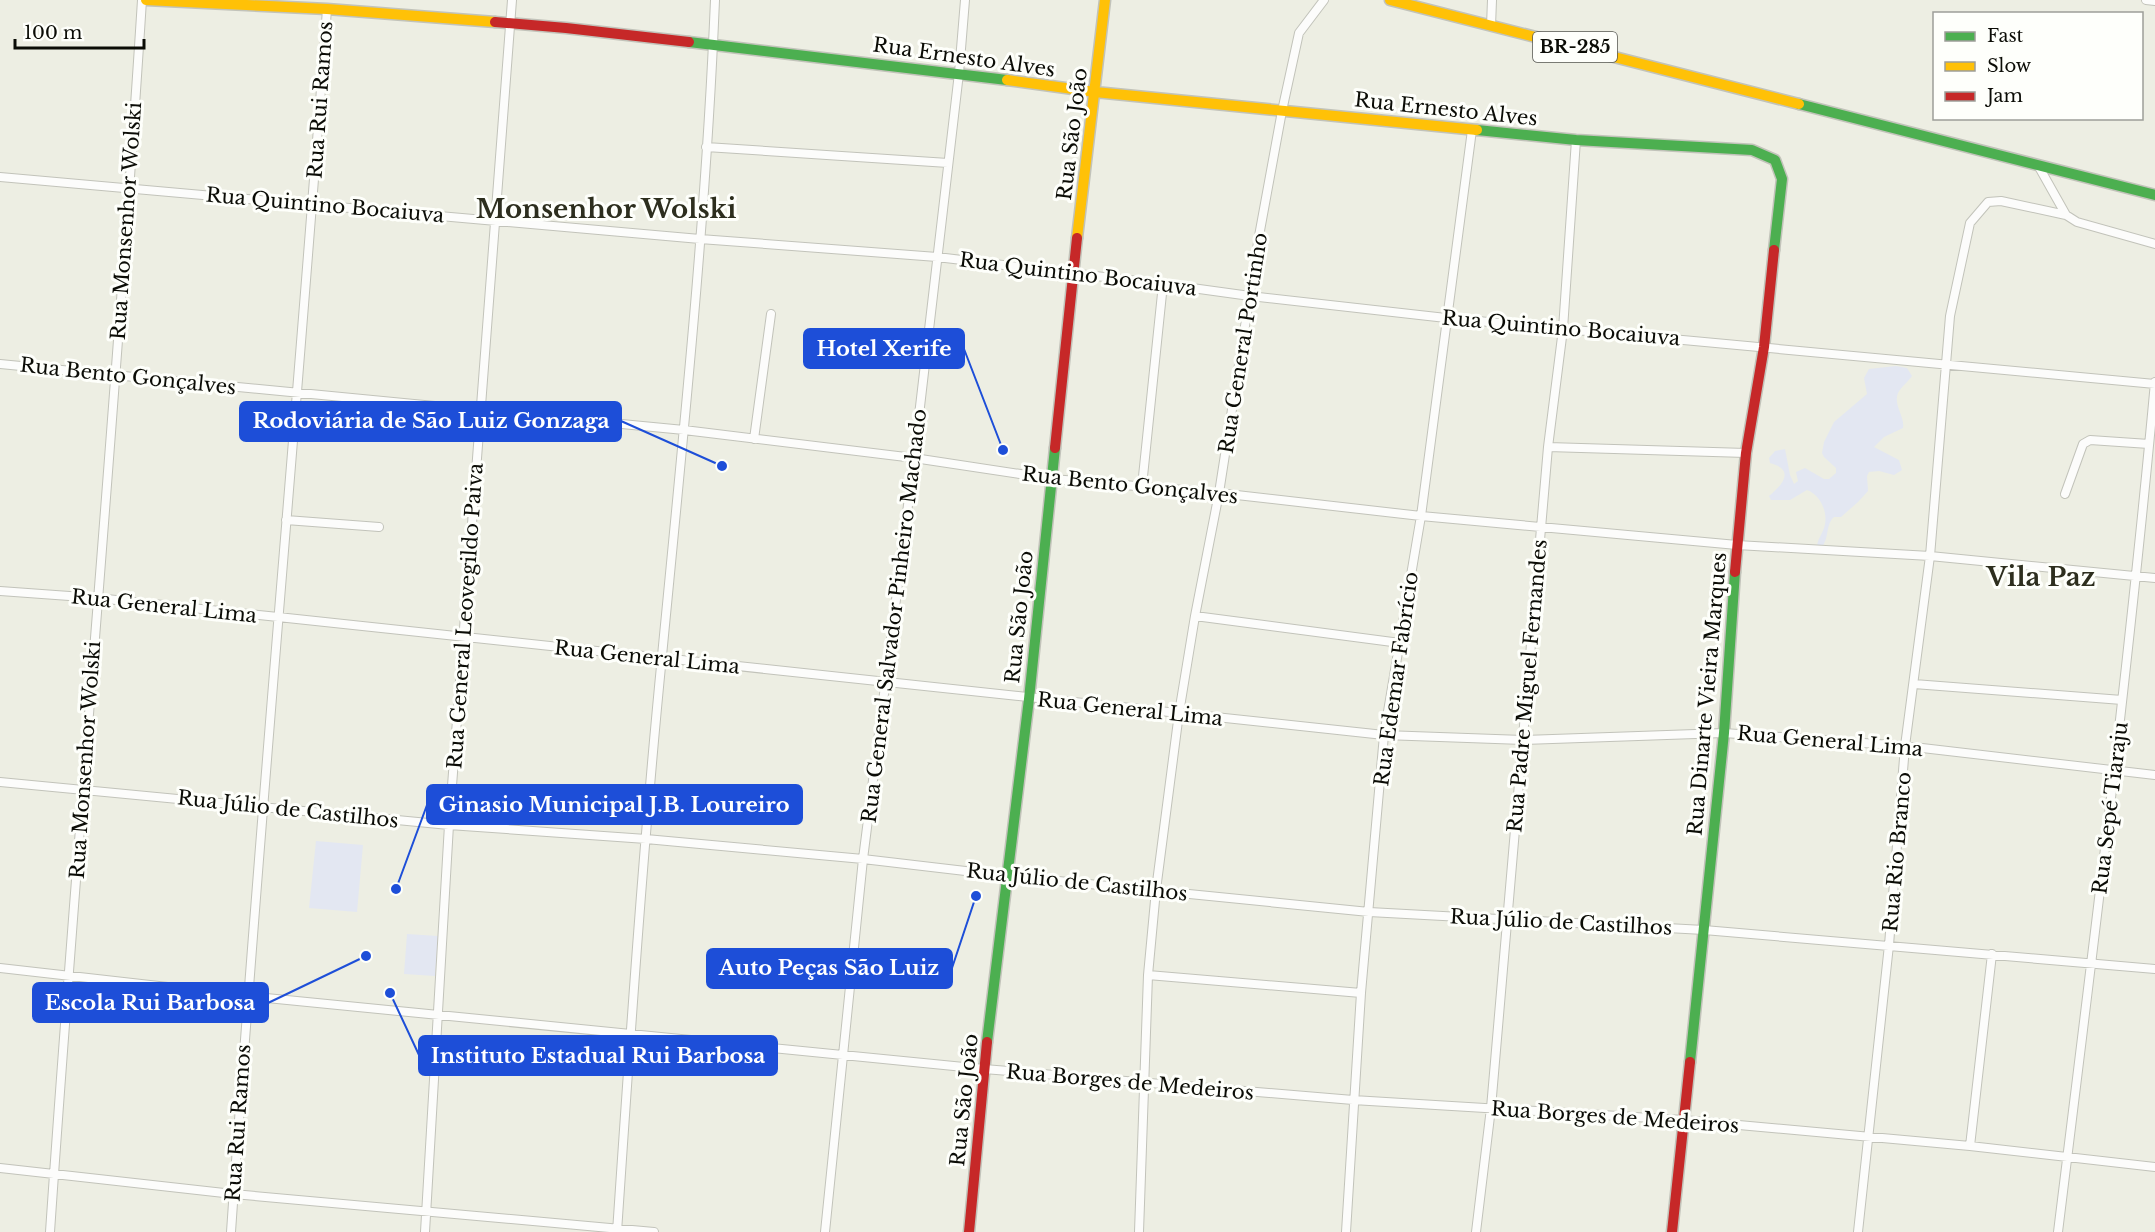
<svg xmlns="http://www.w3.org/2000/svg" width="2155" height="1232" font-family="'Libre Baskerville',serif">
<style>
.green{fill:#e3e7f2}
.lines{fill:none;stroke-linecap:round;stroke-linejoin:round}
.street-casing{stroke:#c2c3ba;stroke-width:10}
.fast-casing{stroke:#c2c3ba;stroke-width:13}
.slow-casing{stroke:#c2c3ba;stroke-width:13}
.jam-casing{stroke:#c2c3ba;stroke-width:13}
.street{stroke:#fcfcfb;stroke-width:8}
.fast{stroke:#4caf50;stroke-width:10}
.slow{stroke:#ffc107;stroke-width:10}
.jam{stroke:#c62828;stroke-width:10}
.labels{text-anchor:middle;stroke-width:6;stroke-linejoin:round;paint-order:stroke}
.shield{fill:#fefffb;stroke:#545550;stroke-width:1.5}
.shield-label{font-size:18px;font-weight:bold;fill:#0b0c06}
.street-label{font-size:20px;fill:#0b0c06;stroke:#fefffb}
.district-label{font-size:26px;font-weight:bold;fill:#2d2e1e;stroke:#fefffb}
.leader{fill:none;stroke:#1d4ed8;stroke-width:2}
.callout-dot{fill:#1d4ed8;stroke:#fefffb;stroke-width:2}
.callout{fill:#1d4ed8;stroke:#1d4ed8;stroke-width:2}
.callout-label{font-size:21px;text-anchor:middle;font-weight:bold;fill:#fff}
</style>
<rect width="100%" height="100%" fill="#edeee3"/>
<!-- green -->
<path class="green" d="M1896,366L1907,368L1912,376C1908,382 1901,387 1898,393C1893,405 1905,416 1903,428L1884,437L1874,447L1899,460L1902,470L1894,475L1879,471L1869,472L1867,476L1868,491L1858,502L1841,517H1834C1825,525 1830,538 1821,548L1817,546C1818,539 1822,534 1824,528C1829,514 1821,495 1807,490L1790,500H1771L1769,496C1782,485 1796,470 1770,463L1769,458L1775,451L1785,449L1790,475L1794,484L1798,481L1796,472L1805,468L1824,479H1829L1836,473V468L1824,457L1822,453L1824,442L1834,422L1867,394L1864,378L1869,369Z
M316,841L363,845L357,912L309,908Z
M407,934L438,936L435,976L404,974Z"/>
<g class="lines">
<defs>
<path id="street" d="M2146,0L2155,1
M1491,26L1492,0
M706,147L948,163
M2039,167L2066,215L2077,222L2155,244
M0,177L700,239L937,257L1163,284L1250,296L1446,318L2155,384
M0,364L684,430L914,458L1053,479L1219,493L1421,516L1737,545L1930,556L2155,578
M754,439L771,314
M1548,447L1746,453
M1142,486L1163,284
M2065,494L2083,444L2090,440L2149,444
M286,520L379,527
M0,591L97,598L278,617L1384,735L1523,740L1724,733L1905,746L2155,775
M1195,616L1400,643
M1914,684L2122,700
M0,782L449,825L646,839L863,859L1008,876L1369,912L1704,930L2155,969
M0,968L247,996L984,1069L1353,1100L1684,1120L1970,1146L2155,1167
M1148,975L1361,993
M1970,1146L1992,954
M0,1168L233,1194L654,1232
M50,1232C78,821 116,411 142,0
M231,1232C259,824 297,417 327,9
M425,1232L449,825L512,0
M617,1232C630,1040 643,848 662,656C683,438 706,219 715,0
M825,1232L863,859L914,458L959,73L965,0
M1139,1232L1148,975L1156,890L1179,713L1195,616L1219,493L1259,236L1282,111L1299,33L1324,0
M1346,1232L1361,993L1384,735L1421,516L1472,130
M1476,1232L1491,1108L1548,447L1563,329L1576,140
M1858,1232L1889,945L1905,746L1930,556L1950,316L1970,223L1988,202L2001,201L2066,215
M2058,1232C2093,949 2129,666 2155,382"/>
<path id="fast" d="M689,42L1007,80
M1799,104L2155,195
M1477,130L1576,140L1752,150L1775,160L1782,179L1774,250
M987,1042L1029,699L1055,448
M1690,1062L1724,733L1735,572"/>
<path id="slow" d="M146,0L327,9L495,22
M1390,0L1799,104
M1007,80L1095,92L1477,130
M1077,238L1105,0"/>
<path id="jam" d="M495,22L566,28L689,42
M1055,448L1077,238
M1735,572L1746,453L1764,347L1774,250
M969,1232L987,1042
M1672,1232L1690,1062"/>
</defs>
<!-- street casing -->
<use href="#street" class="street-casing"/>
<!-- fast casing -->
<use href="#fast" class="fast-casing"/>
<!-- slow casing -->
<use href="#slow" class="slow-casing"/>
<!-- jam casing -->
<use href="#jam" class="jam-casing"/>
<!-- street -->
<use href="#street" class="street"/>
<!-- fast -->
<use href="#fast" class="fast"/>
<!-- slow -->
<use href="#slow" class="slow"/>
<!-- jam -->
<use href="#jam" class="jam"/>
</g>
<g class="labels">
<!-- shield labels -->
<rect class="shield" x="1533" y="32" width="84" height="30" rx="4.5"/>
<g class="shield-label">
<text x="1575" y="53">BR-285</text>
</g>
<!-- street labels -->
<g class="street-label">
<text transform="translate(964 57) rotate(8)" y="7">Rua Ernesto Alves</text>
<text transform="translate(320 100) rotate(-86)" y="7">Rua Rui Ramos</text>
<text transform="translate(1446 109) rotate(6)" y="7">Rua Ernesto Alves</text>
<text transform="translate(1072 134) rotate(-83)" y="7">Rua São João</text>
<text transform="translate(325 205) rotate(5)" y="7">Rua Quintino Bocaiuva</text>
<text transform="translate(126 221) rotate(-86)" y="7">Rua Monsenhor Wolski</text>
<text transform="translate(1078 274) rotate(7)" y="7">Rua Quintino Bocaiuva</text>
<text transform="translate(1561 328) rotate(5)" y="7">Rua Quintino Bocaiuva</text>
<text transform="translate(1243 343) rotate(-81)" y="7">Rua General Portinho</text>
<text transform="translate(128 376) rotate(6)" y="7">Rua Bento Gonçalves</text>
<text transform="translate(1130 485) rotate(6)" y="7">Rua Bento Gonçalves</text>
<text transform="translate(164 606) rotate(6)" y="7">Rua General Lima</text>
<text transform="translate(465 616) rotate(-86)" y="7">Rua General Leovegildo Paiva</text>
<text transform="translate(894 616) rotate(-83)" y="7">Rua General Salvador Pinheiro Machado</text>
<text transform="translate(1019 617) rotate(-84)" y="7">Rua São João</text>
<text transform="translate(647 657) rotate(6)" y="7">Rua General Lima</text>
<text transform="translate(1396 679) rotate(-82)" y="7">Rua Edemar Fabrício</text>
<text transform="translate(1527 686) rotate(-85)" y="7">Rua Padre Miguel Fernandes</text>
<text transform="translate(1707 694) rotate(-85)" y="7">Rua Dinarte Vieira Marques</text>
<text transform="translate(1130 709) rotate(6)" y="7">Rua General Lima</text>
<text transform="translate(1830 741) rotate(5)" y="7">Rua General Lima</text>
<text transform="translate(85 760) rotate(-86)" y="7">Rua Monsenhor Wolski</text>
<text transform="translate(2110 808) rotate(-83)" y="7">Rua Sepé Tiaraju</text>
<text transform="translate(288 809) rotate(6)" y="7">Rua Júlio de Castilhos</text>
<text transform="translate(1897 852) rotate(-85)" y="7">Rua Rio Branco</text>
<text transform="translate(1077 882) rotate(6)" y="7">Rua Júlio de Castilhos</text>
<text transform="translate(1561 922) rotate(3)" y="7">Rua Júlio de Castilhos</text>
<text transform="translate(1130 1082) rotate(5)" y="7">Rua Borges de Medeiros</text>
<text transform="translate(964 1100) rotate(-84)" y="7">Rua São João</text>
<text transform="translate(1615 1117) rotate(4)" y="7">Rua Borges de Medeiros</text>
<text transform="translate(238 1123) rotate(-86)" y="7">Rua Rui Ramos</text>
</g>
<!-- district labels -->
<g class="district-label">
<text x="606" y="218">Monsenhor Wolski</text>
<text x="2041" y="586">Vila Paz</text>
</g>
</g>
<!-- callouts -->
<path class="leader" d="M1003 450L964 349M722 466L621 421M396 889L427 805M976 896L952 968M366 956L268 1003M390 993L419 1055"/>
<g class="callout-dot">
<circle cx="1003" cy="450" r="6"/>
<circle cx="722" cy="466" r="6"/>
<circle cx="396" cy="889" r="6"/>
<circle cx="976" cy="896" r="6"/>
<circle cx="366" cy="956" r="6"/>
<circle cx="390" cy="993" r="6"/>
</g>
<g class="callout">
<rect x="804" y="329" width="160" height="39" rx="6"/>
<rect x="240" y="402" width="381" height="39" rx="6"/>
<rect x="427" y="785" width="375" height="39" rx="6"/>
<rect x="707" y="949" width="245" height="39" rx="6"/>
<rect x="33" y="983" width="235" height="39" rx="6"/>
<rect x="419" y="1036" width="358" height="39" rx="6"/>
</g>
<g class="callout-label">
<text x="884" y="356">Hotel Xerife</text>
<text x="431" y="428">Rodoviária de São Luiz Gonzaga</text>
<text x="614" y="812">Ginasio Municipal J.B. Loureiro</text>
<text x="829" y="975">Auto Peças São Luiz</text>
<text x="150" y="1010">Escola Rui Barbosa</text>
<text x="598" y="1063">Instituto Estadual Rui Barbosa</text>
</g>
<!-- legend -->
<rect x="1933" y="12" width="210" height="108" fill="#fefffb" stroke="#9d9e99" stroke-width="1.5"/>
<rect x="1945" y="32" width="30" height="9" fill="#4caf50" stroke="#9d9e99" stroke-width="1.5"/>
<text x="1987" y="42" font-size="18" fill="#0b0c06">Fast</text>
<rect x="1945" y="62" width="30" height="9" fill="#ffc107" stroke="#9d9e99" stroke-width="1.5"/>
<text x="1987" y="72" font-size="18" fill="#0b0c06">Slow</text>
<rect x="1945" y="92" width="30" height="9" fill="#c62828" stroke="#9d9e99" stroke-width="1.5"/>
<text x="1987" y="102" font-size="18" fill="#0b0c06">Jam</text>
<!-- scale -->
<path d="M15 39v9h129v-9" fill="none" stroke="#0b0c06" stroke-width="3"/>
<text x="24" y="39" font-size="18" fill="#0b0c06" stroke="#fefffb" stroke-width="4.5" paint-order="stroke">100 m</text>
</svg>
